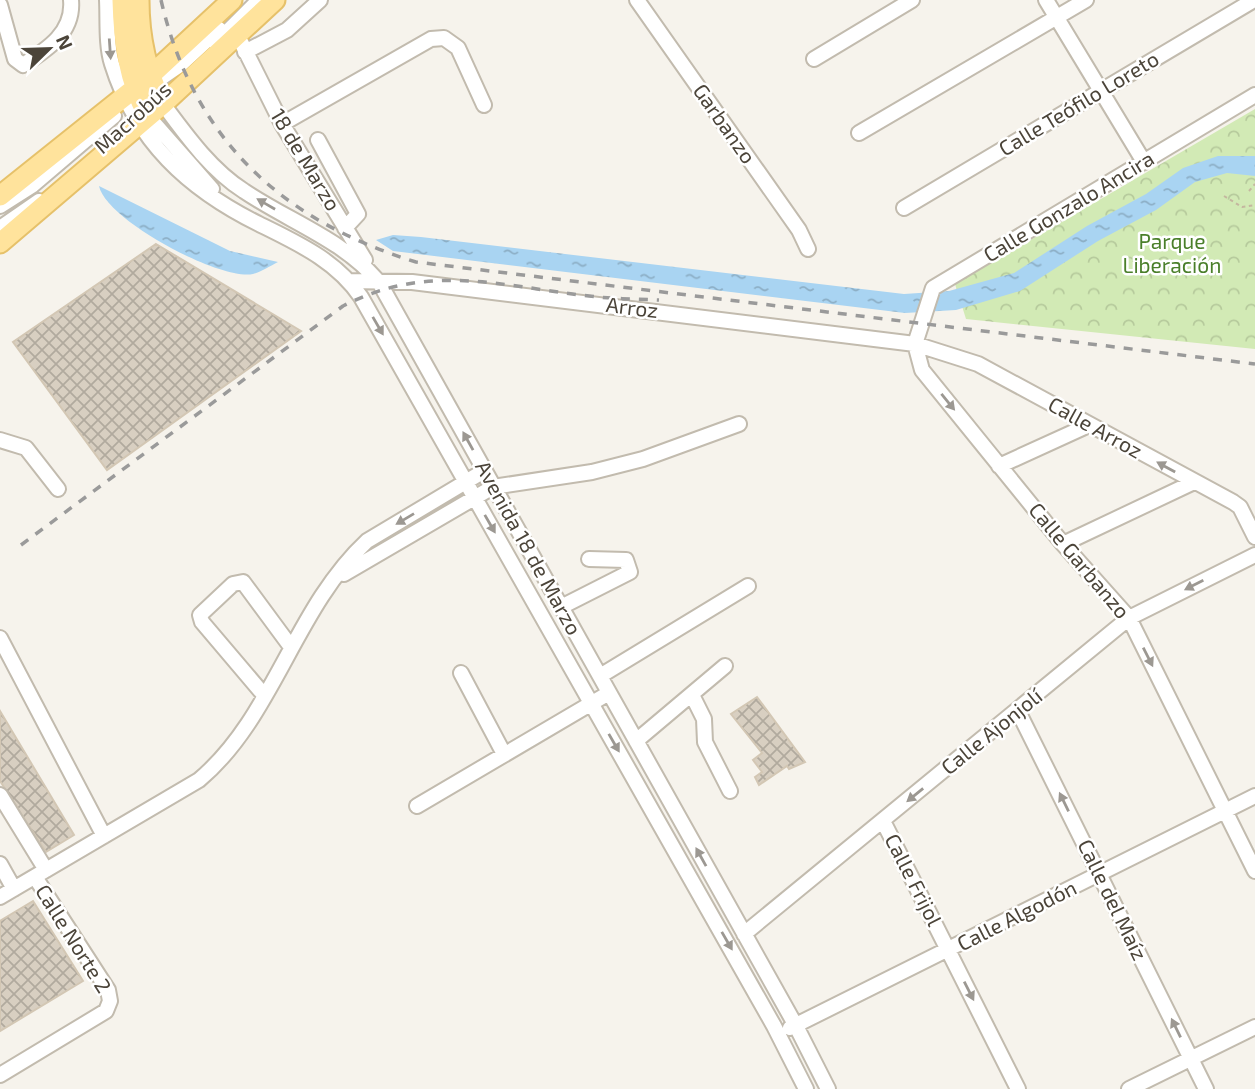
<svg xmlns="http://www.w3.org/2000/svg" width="1255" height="1089" font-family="'Exo 2',sans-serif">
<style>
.forest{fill:url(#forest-crowns)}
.water{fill:url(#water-ripples)}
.building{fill:url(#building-cross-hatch);stroke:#d3c7b4;stroke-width:2}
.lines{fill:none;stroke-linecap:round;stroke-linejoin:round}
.minor-casing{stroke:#c2bbae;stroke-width:18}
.major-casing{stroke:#e6c16a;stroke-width:23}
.path{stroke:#c4b79f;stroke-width:2;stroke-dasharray:3.5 3.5;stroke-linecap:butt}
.minor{stroke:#fff;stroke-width:14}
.major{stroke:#ffe39c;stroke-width:19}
.rail{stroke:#9a9a9a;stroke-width:3.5;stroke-dasharray:9 9;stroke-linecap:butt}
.oneway{fill:#9c9892}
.labels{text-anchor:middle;stroke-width:5;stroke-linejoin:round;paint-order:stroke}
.street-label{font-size:21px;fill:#4b4439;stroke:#fff}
.park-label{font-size:21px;fill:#4a7f2a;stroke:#fff}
</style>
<defs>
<pattern id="forest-crowns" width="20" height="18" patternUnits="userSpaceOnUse" patternTransform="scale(1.75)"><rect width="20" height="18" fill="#d2eab5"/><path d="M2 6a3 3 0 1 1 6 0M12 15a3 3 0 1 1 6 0" fill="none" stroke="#b6ca9c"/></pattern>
<pattern id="water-ripples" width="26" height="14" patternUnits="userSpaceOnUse" patternTransform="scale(1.75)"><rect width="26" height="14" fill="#a9d4f2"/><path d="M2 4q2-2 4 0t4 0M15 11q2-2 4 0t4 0" fill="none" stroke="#8caec5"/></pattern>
<pattern id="building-cross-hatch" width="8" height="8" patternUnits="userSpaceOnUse" patternTransform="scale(1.75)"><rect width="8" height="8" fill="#d8cfc1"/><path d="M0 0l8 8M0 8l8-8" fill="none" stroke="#b1aa9e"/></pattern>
</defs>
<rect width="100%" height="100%" fill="#f6f3ec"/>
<!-- forest -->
<path class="forest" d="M1255,109V349L966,319L955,284Z"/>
<!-- water -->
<path class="water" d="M1218,156H1255V176L1227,173L1195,182L1156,210L1098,241L1020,291L956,310L905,313L393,251L376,240L393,235L421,237L904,294L949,291L1014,273L1087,226L1146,194L1183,168Z
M99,186L230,251L278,262C270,266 261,272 253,274C220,281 106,220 99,186Z"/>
<!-- building -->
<path class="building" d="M156,244L301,331L107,470L13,342Z
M757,697L805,762L789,769L787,766L759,785L755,777L762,772L753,760L762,753L731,714Z
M0,711L74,835L46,852L0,781Z
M33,901L83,981L0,1031V921Z"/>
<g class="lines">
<defs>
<path id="minor" d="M107,0C108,20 106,45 112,64C136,141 188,189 259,224C297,243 336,260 361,297L774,1026L806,1089
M637,0L799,230L808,249
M1046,0L1144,162
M0,5L15,59L23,65C48,49 74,32 71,0
M234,28L282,124L365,260
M216,43L259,0
M245,52L287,30L320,0
M814,59L912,0
M151,85L180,65L219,29
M1255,95L933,288L915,344L922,370L1063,544L1129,618L1255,871
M163,104C186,135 211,170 244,191C290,222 342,239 379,282L796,1026L828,1089
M148,116L212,189
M282,124L431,39L444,38L458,48L484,105
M859,133L1086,0
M318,140L358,214L345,228
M0,206L33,185L114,116
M904,208L1254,0
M0,228L39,201
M348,281L412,282L915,344L978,364L1233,502L1240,507L1255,537
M0,440L26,448L58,489
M999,466L1089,425
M1063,544L1194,482
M344,574L493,487L592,472L643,459L739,424
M561,607L630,572L626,560L589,559
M0,638L104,836
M461,673L504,754
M600,676L748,586
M264,695L202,622L200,615L233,584L243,582L291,647
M692,695L704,719L705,742L730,791
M1018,711L1206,1089
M636,741L725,666
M0,795L46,870
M417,806L609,693
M883,821L1018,1089
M0,864L14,889
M0,897L199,780C274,717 294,609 367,541L484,471
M744,934L1129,618L1255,555
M790,1028L1255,796
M0,1075L106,1011L110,1001L108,990L35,877
M1129,1089L1255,1027"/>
<path id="major" d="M122,0C123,40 128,81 148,116
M139,0C139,37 146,71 163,104
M0,196L150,76L232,0
M0,243L163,104L275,0"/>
</defs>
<!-- minor casing -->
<use href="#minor" class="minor-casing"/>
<!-- major casing -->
<use href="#major" class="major-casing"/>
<!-- path -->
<path class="path" d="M1249,191L1255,184
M1224,196L1242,207L1255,205"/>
<!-- minor -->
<use href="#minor" class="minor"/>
<!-- major -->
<use href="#major" class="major"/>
<!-- rail -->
<path class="rail" d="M161,0C193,139 282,221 416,262L1255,364
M21,545L343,306C428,262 500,286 589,296C612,299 636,299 659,300"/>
</g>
<!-- one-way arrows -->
<defs><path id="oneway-solid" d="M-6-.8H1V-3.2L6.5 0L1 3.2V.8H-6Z" transform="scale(1.75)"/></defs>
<g class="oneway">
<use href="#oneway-solid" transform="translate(110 49) rotate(86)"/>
<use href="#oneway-solid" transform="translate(266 204) rotate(-150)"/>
<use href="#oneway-solid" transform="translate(378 326) rotate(60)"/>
<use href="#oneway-solid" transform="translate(948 402) rotate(51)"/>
<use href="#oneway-solid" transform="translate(468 441) rotate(-119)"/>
<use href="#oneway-solid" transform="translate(1166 467) rotate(-151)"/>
<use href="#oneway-solid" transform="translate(405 519) rotate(149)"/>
<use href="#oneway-solid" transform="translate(490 524) rotate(60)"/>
<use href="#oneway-solid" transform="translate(1194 585) rotate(153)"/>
<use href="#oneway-solid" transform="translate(1148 657) rotate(63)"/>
<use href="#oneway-solid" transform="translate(614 743) rotate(60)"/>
<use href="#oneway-solid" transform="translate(915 795) rotate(141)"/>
<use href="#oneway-solid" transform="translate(1064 802) rotate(-116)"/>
<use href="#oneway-solid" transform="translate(701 857) rotate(-119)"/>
<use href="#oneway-solid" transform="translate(727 941) rotate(60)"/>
<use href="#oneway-solid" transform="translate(969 991) rotate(63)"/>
<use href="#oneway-solid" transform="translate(1176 1028) rotate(-116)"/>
</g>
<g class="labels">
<!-- street labels -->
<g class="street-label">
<text transform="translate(1079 104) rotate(-31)" y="7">Calle Teófilo Loreto</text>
<text transform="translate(133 118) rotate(-42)" y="7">Macrobús</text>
<text transform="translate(724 124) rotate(55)" y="7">Garbanzo</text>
<text transform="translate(305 160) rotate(59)" y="7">18 de Marzo</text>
<text transform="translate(1069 207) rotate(-31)" y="7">Calle Gonzalo Ancira</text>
<text transform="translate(632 308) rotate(7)" y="7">Arroz</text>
<text transform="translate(1095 428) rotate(29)" y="7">Calle Arroz</text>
<text transform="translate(528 548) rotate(61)" y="7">Avenida 18 de Marzo</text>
<text transform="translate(1079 561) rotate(50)" y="7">Calle Garbanzo</text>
<text transform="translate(992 732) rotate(-39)" y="7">Calle Ajonjolí</text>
<text transform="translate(913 880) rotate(63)" y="7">Calle Frijol</text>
<text transform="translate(1112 900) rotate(64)" y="7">Calle del Maíz</text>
<text transform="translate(1017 916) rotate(-27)" y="7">Calle Algodón</text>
<text transform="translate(73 939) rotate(58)" y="7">Calle Norte 2</text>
</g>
<!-- park labels -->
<g class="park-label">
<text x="1172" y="249">Parque<tspan x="1172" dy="24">Liberación</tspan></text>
</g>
</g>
<!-- north arrow -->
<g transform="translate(49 49) rotate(67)" stroke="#ffffff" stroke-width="5" paint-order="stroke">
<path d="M0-5L12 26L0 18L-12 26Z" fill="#4b4439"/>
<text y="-10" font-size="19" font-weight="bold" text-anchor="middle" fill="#4b4439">N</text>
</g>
</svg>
